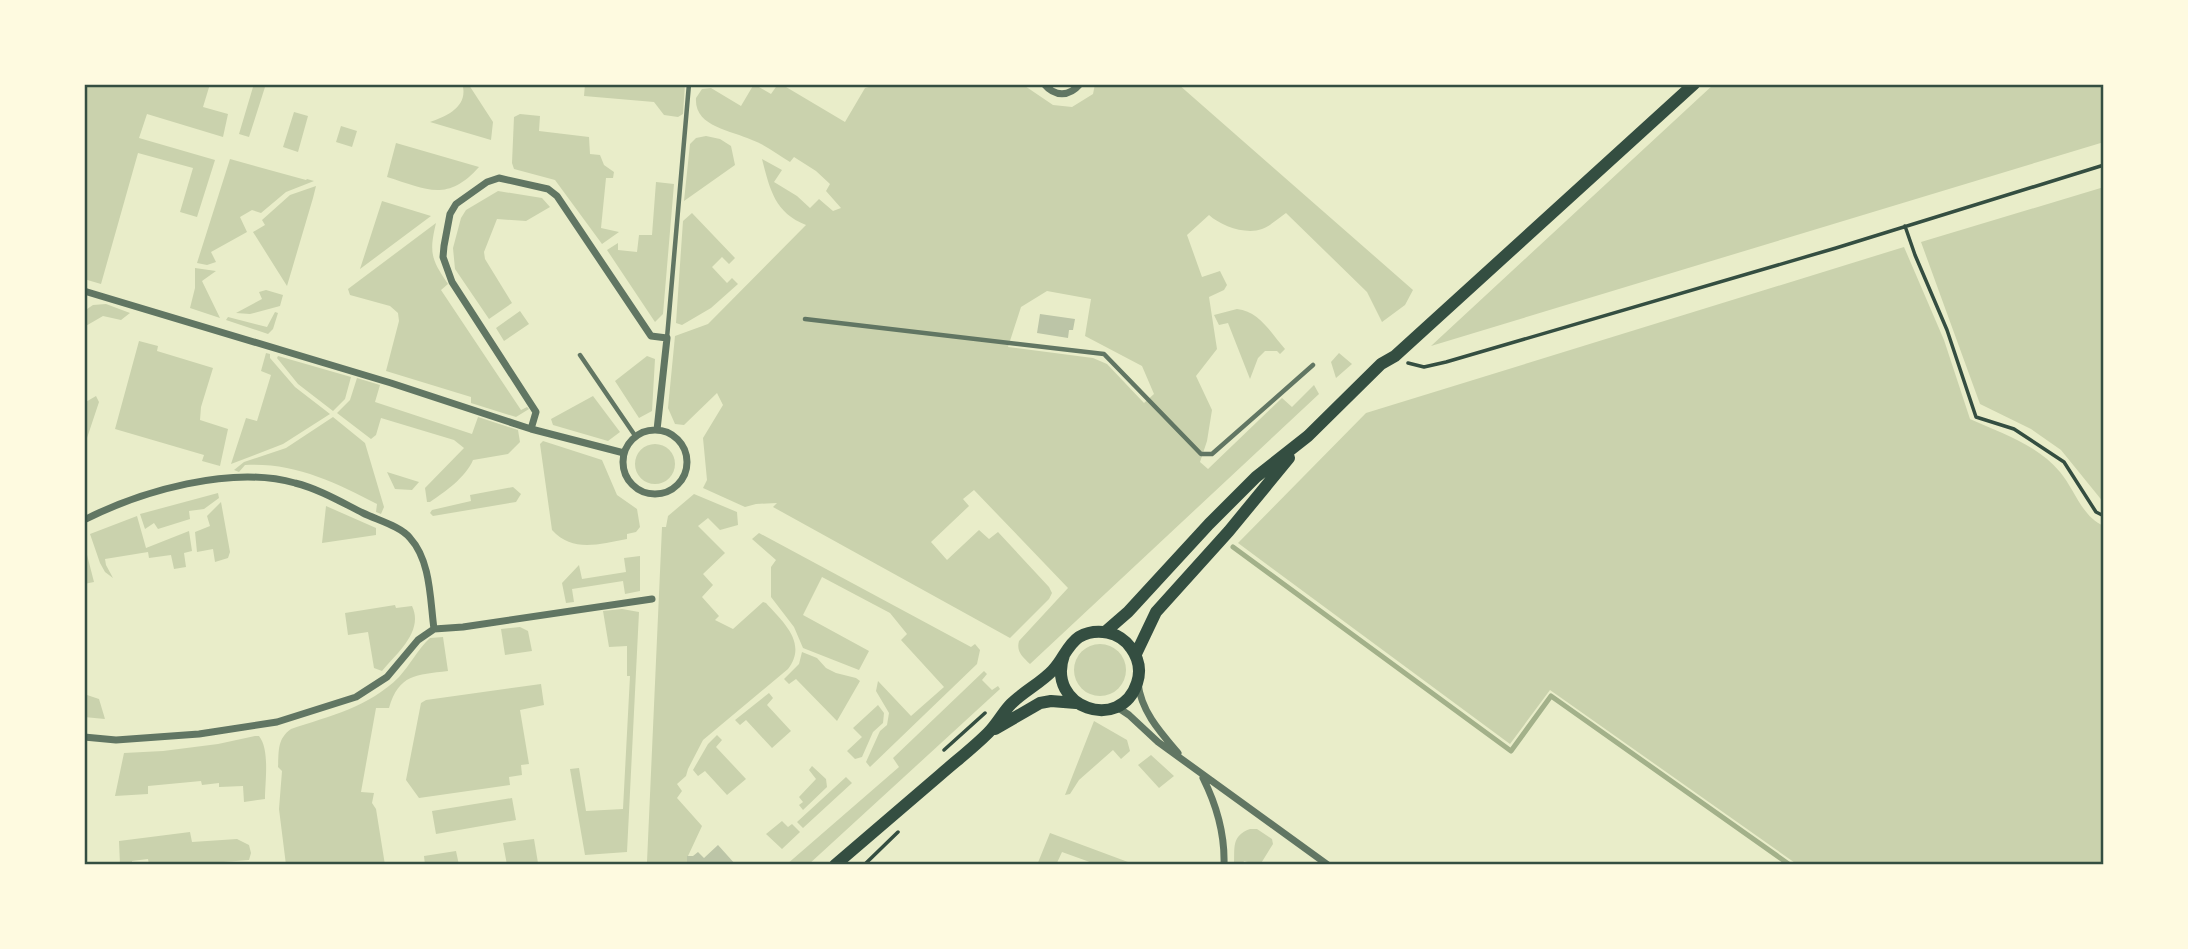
<svg xmlns="http://www.w3.org/2000/svg" width="2188" height="949" font-family="'Fira Sans Condensed',sans-serif">
<style>
.green{fill:#cad2ad;fill-rule:evenodd}
.lines{fill:none;stroke-linecap:round;stroke-linejoin:round}
.stream{stroke:#a3b18a;stroke-width:5}
.building{fill:#bcc5a7}
.path{stroke:#344e41;stroke-width:3.5}
.service{stroke:#617663;stroke-width:4.5}
.minor{stroke:#617663;stroke-width:7}
.secondary{stroke:#344e41;stroke-width:12}
.neatline{fill:none;stroke:#344e41;stroke-width:2.5}
</style>
<rect width="100%" height="100%" fill="#e9edc9"/>
<!-- green -->
<path class="green" d="M84,84H210L203,107L228,114L223,137L147,114L139,138L215,160L197,217L180,212L193,168L138,153L101,284L84,279Z
M585,84H685L683,114L678,117L664,115L654,102L584,96Z
M754,84L771,94L778,84H781L845,122L865,88L880,84H1022L1053,105L1072,107L1093,94L1095,84H1178L1413,290L1405,305L1382,322L1367,292L1286,213C1279,218 1270,226 1262,229C1246,235 1221,226 1209,215L1187,235L1202,277L1220,271L1227,285L1224,290L1209,297L1217,349L1196,376L1212,410L1207,441L1200,462L1208,469L1282,398L1292,407L1314,385L1319,394L1030,664C1023,657 1016,652 1019,641L1068,588L974,490L963,499L969,506L931,542L947,560L979,530L989,539L998,532L1049,587L1052,593L1049,599L1010,638L773,507L777,503L756,504L745,507L703,488L707,480L703,438L723,405L717,393L684,425L675,424L668,408L675,336L708,324L806,225C775,213 770,190 762,159L782,170L774,182L797,196L810,208L819,199L833,211L841,208L826,191L830,184L816,171L794,157L790,162C778,155 766,145 752,140C731,130 694,127 696,98L702,89L711,88L741,106ZM1047,291L1091,299L1085,336L1142,366L1154,394L1144,403L1107,364L1093,358L1008,347L1021,307Z
M1714,84H2104V142L1431,346Z
M469,85L493,122L491,140L430,122C446,117 467,107 463,87Z
M253,87H265L249,137L239,134Z
M294,112L308,116L298,152L283,147Z
M520,114L540,116L539,131L589,137L590,154L600,155L604,165L614,172L613,178H606L601,228L619,232L602,244L555,180L514,169L512,163L514,117Z
M341,126L357,131L352,147L336,142Z
M706,136L720,139L731,146L735,165L684,201L690,144L696,138Z
M396,143L479,167C447,203 426,189 387,177Z
M230,159L306,180L307,179L314,181L286,192L261,213L252,210L240,217L247,232L211,252L216,262L207,265L197,263Z
M656,182L674,184L663,314L655,322L607,250L618,243V250L637,252L639,235H652Z
M316,186L313,198L287,286L253,232L265,225L262,220L290,195Z
M2104,187V503L2061,450L2031,429L1980,404L1921,242Z
M498,191L542,198L550,207L526,221L497,219L484,252L485,259L512,303L489,319L455,269L453,248L461,218L466,210Z
M382,201L431,216L360,269Z
M692,213L735,258L729,264L722,257L712,267L727,283L732,278L738,284L711,308L682,325L676,323L683,221Z
M436,223C429,253 431,259 448,284L441,290L521,410L527,407L529,409L516,417L471,403V397L386,371L399,321L398,313L390,306L350,295L348,289Z
M1904,247L1944,340L1970,419C2001,433 2038,445 2060,472C2075,490 2082,517 2104,526V865H1798L1550,690L1510,744L1238,543L1366,413Z
M195,268L216,271L202,281L220,318L190,308L195,288Z
M266,290L283,295L280,306L250,314L236,313L262,299L259,292Z
M106,304L130,313L121,320L103,316L84,327V311L93,305Z
M1237,309C1259,311 1271,333 1285,349L1280,354L1277,351H1265L1258,358L1250,379L1228,323L1219,325L1214,315Z
M520,311L529,324L504,341L496,328Z
M275,312L278,313L273,329L268,334L226,320L228,317L267,327Z
M139,341L158,346L157,351L213,368L201,407L200,420L228,429L220,466L202,461L204,455L115,429Z
M266,353L270,354V358L295,387L330,414L283,444L231,464L246,418L257,421L271,375L261,371Z
M1339,353L1352,364L1336,378L1331,362Z
M278,356L351,377L345,399L333,411L298,384L277,358Z
M647,356L655,359L652,411L639,418L615,381Z
M357,378L380,385L375,402L472,434L478,417L518,430L520,442L508,454L473,460C466,477 445,492 430,502H427L425,488L464,448L454,440L381,418L376,435L371,439L337,413L350,400Z
M96,396L99,402L84,447V403Z
M593,396L620,432L608,441L553,425L551,419Z
M333,417L365,443L384,507L381,514L376,512L377,504C335,482 293,462 245,465L239,472L234,470L244,462L286,448Z
M543,441L602,460L617,495L637,509L640,527L636,532L627,534V539C599,544 573,553 552,530L540,444Z
M635 464a20 20 0 1 1 40 0a20 20 0 1 1-40 0Z
M387,472L419,482L412,490L395,489Z
M513,487L521,494L516,502L433,516L430,513L432,510L471,501L470,495Z
M218,493L219,498L204,509L189,511L190,519L158,529L154,523L145,529L140,514Z
M694,494L737,512L738,525L720,530L708,518L698,526L725,553L703,574L713,585L702,597L719,616L715,620L733,629L763,602L766,603C783,622 808,643 788,669L703,740L688,769L686,776L677,784L682,791L677,798L702,826L688,856L687,865H651L647,862L662,527H666L668,516Z
M221,502L230,552L228,558L215,562L213,549L197,552L195,532L210,526L207,516Z
M326,506L376,528V535L322,543Z
M137,516L146,548L189,531L192,551L184,553L186,567L174,569L171,555L149,558L148,552L105,559L106,565L113,578L105,572L100,563L90,534Z
M759,533L971,647L975,644L980,650L977,664L870,767L866,762L880,731L887,725L889,713L876,691L878,681L911,716L944,687L901,640L907,634L890,613L822,577L803,615L869,651L859,670L803,648L794,627L771,597V567L776,560L752,539Z
M84,543L94,582L84,584Z
M640,556V591L625,594L623,581L572,589L574,602L566,603L562,583L579,565L582,579L626,572L624,558Z
M395,605L396,608L412,606C424,631 397,653 382,671L374,668L368,632L348,635L345,613Z
M622,609L639,612L627,852L585,855L570,769L579,768L586,811L623,809L630,676H627V646L609,647L603,611Z
M520,627L528,631L532,651L505,655L501,629Z
M443,637L448,671C416,675 399,674 389,708H376L361,792L374,793L372,803L376,809L385,865H286L279,809L282,771L278,767C279,751 277,739 291,729C330,716 369,707 399,677C410,665 418,649 430,638Z
M1074 670a26 26 0 1 1 52 0a26 26 0 1 1-52 0Z
M802,652L817,658L826,668L836,673L856,678L860,681L837,721L796,679L789,684L784,679L799,664Z
M984,671L987,674L982,680L992,690L998,686L1000,689L808,865H786L899,767L893,758Z
M541,684L544,705L520,710L529,764L521,765L522,775L509,777L510,785L419,798L406,780L421,703L426,700Z
M769,693L773,698L767,705L791,731L772,748L746,720L740,725L735,720Z
M84,694L99,699L105,719L84,717Z
M878,705L884,713L883,723L873,732L862,757L855,759L847,751L862,737L853,728Z
M1094,721L1127,740L1130,751L1121,759L1113,750L1079,780L1070,794L1065,795Z
M717,735L722,740L716,747L746,779L727,795L705,771L698,776L693,770L708,744Z
M255,736H259C270,750 265,781 265,799L244,802L243,786L219,787V783L202,785L201,781L148,786V794L115,796L124,753L163,751L218,744Z
M1151,755L1174,776L1159,788L1138,765Z
M812,766L826,779L827,787L803,810L799,805L803,802L799,797L816,779L809,770Z
M846,777L852,783L803,828L797,822Z
M512,798L516,820L436,834L432,811Z
M782,821L788,827L792,824L800,832L782,849L766,834Z
M1250,829H1257L1272,839L1273,844L1260,865L1244,861L1242,865H1234C1235,848 1231,836 1250,829Z
M190,832L192,842L237,839L249,845L251,853L249,860L185,865H149L148,859L132,861V865H120L119,841Z
M1050,833L1136,865H1098L1062,852L1056,865H1037Z
M534,839L538,863L507,865L503,843Z
M456,851L459,865H425L424,856Z"/>
<g class="lines">
<!-- stream -->
<path class="stream" d="M1233,547L1511,751L1551,696L1790,865"/>
</g>
<!-- building -->
<path class="building" d="M1040,314L1075,319L1073,330H1069L1068,338L1037,333Z
M718,845L736,865H687V856H693L698,852L704,858Z"/>
<g class="lines">
<!-- path -->
<path class="path" d="M1905,226L1915,255L1947,330L1976,417L2014,429L2064,462L2096,512L2104,516
M1408,363L1424,367L1446,362L1836,248L2104,165
M944,750L985,713
M864,865L898,832"/>
<!-- service -->
<path class="service" d="M805,319L1104,354L1201,454H1212L1313,365
M667,338L689,84
M580,355L636,437"/>
<!-- minor -->
<path class="minor" d="M1044,84C1055,97 1069,97 1080,84
M84,291L391,383L531,429L624,453
M531,429L536,412L452,282L443,257L444,246L450,214L456,204L487,182L499,178L548,189L557,196L651,336L667,338L657,430
M623 462a32 32 0 1 1 64 0a32 32 0 1 1-64 0Z
M84,520C141,491 231,465 295,483C319,489 341,502 363,513C377,520 400,526 410,538C431,561 430,600 434,629
M1138,683C1141,711 1160,732 1178,753
M1117,707L1129,715L1158,742L1328,865
M84,737L116,740L199,734L277,722L356,697L387,677L418,640L434,629L463,627L652,599
M1203,778C1217,806 1225,834 1224,865"/>
<!-- secondary -->
<path class="secondary" d="M1105,632L1128,612L1209,524L1256,477L1308,436L1381,364L1395,356L1694,84
M1136,654L1156,612L1229,531L1289,458
M995,729L1040,703L1051,701L1076,703
M835,865C870,835 905,805 940,775C956,761 973,748 988,733C997,724 1003,712 1011,704C1024,691 1041,683 1053,670C1063,660 1067,645 1079,637C1097,627 1120,632 1131,648C1139,659 1141,671 1137,683C1121,733 1045,708 1064,655"/>
</g>
<!-- border -->
<rect width="2188" height="949" fill="none" stroke="#fefae0" stroke-width="172"/>
<rect x="86" y="86" width="2016" height="777" class="neatline"/>
</svg>
